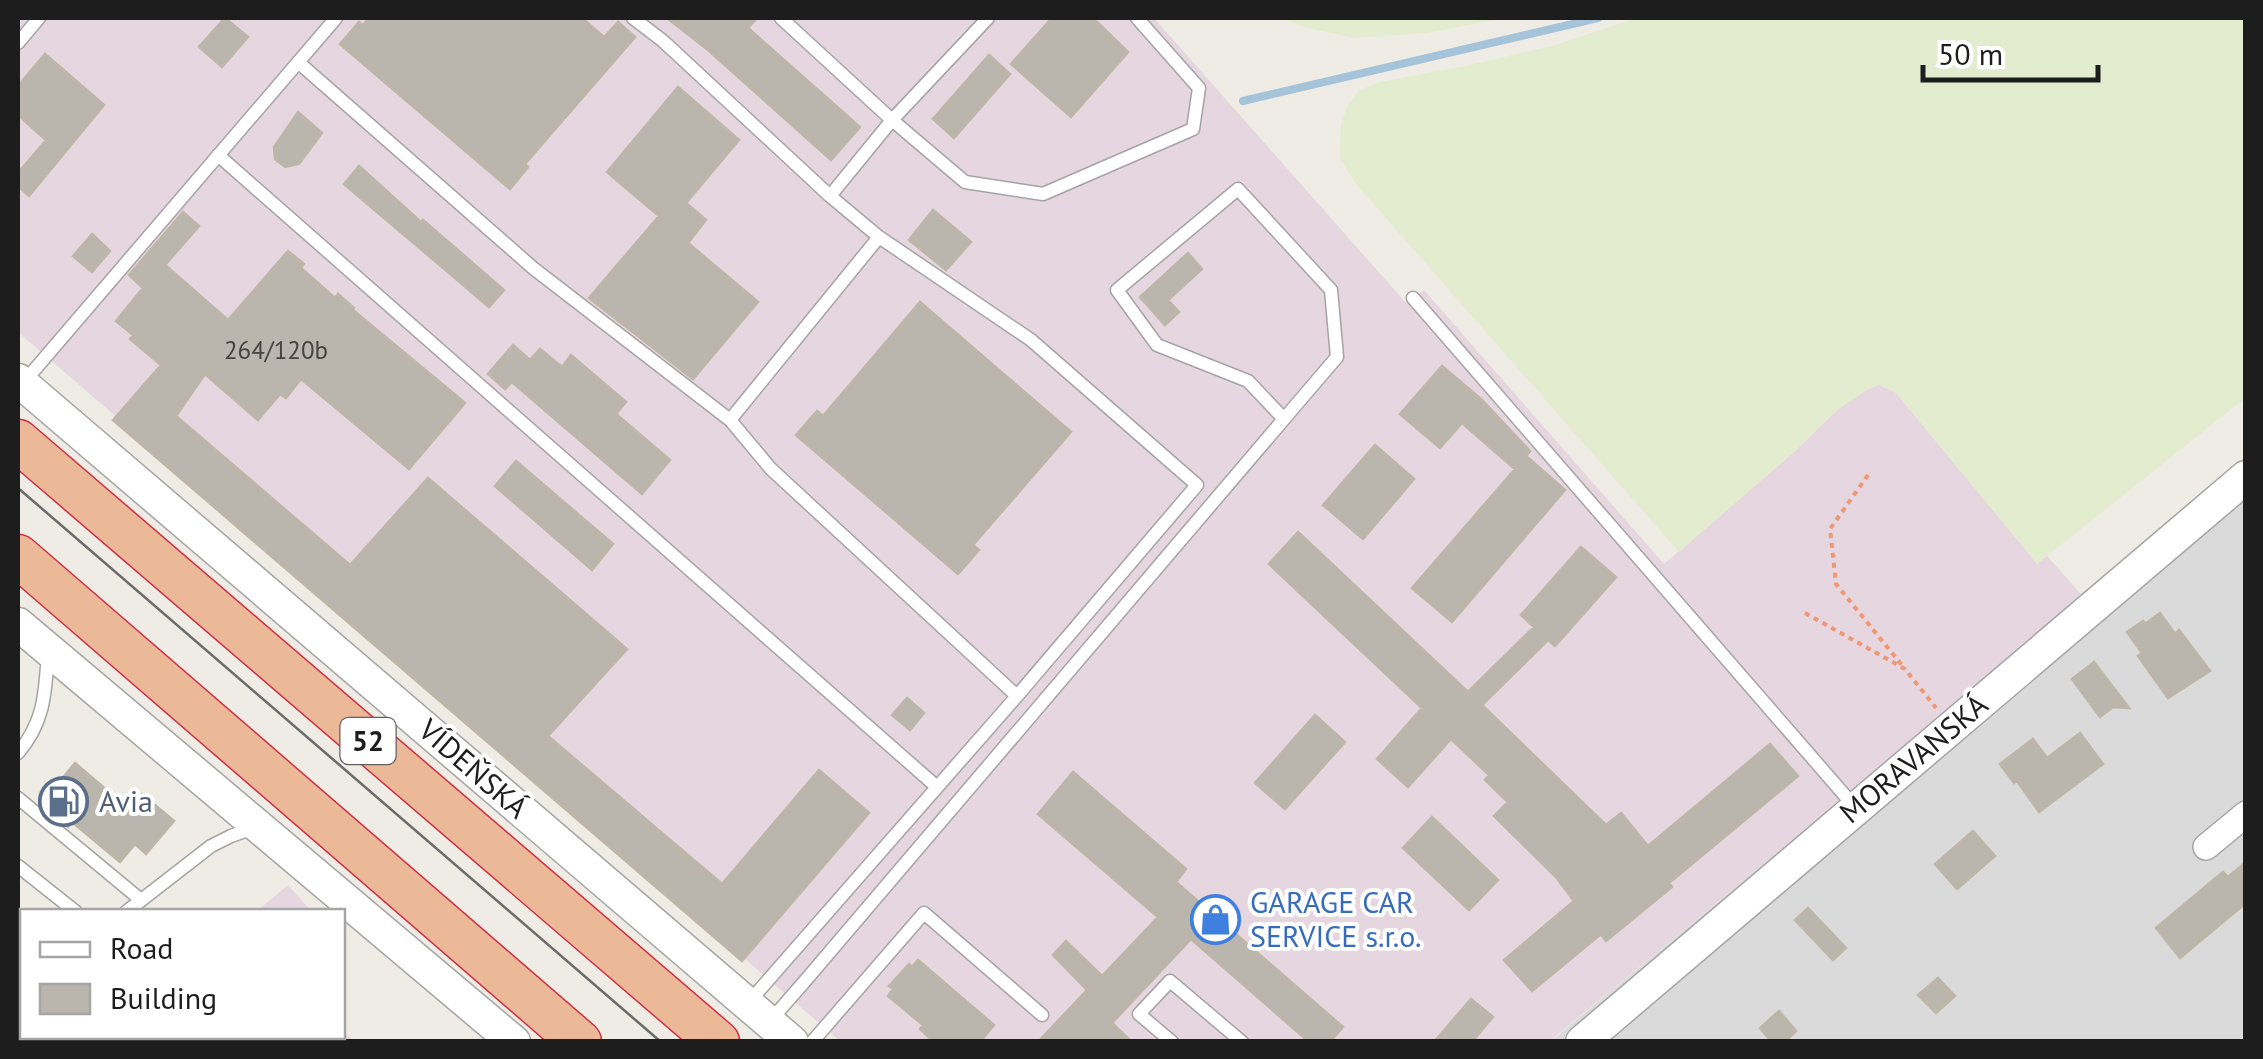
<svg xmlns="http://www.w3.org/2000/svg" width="2263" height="1059" font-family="'PT Sans',sans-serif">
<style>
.residential{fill:#dbdada}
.industrial{fill:#e6d6e0}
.farmland{fill:#e4ecd0}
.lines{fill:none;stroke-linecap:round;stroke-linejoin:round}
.stream{stroke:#a6c4d9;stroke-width:8}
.building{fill:#bab5ad;stroke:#beb6a7;stroke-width:2.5}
.service-casing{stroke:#a4a4a4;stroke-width:15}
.minor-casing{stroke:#a4a4a4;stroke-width:28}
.tertiary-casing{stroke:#a4a4a4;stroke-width:35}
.trunk-casing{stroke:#ce2e46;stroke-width:45}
.path{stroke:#f19771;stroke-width:4;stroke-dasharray:5 5;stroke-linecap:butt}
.service{stroke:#fff;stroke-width:12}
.minor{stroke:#fff;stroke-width:25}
.tertiary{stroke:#fff;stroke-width:32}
.trunk{stroke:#ecb998;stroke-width:42}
.tram{stroke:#6b6b6b;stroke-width:2.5}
.labels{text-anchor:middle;stroke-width:8;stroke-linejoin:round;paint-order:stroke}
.number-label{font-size:25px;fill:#444341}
.shield{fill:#fff;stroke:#616161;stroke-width:2.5}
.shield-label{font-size:28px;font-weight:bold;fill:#1d1d1d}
.street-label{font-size:30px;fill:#1d1d1d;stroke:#fff}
.service-label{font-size:30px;fill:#4e5e75;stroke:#fff;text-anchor:start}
.shop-label{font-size:30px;fill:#366cbe;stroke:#fff;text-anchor:start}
</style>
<rect width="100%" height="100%" fill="#eeece4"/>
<!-- residential -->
<path class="residential" d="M2245,459V1041L1550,1042L1838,802L2081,594Z"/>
<!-- industrial -->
<path class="industrial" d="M18,18H1154L1406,303L1424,290L1664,564L1794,452L1837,410L1866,390L1879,385L1895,392L2038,563L2047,556L2081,594L1838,802L1550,1041H840L18,332Z
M288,885L311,911H257Z
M18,944L22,947V1036H342L343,1032L354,1041H18Z"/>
<!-- farmland -->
<path class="farmland" d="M1284,18H1504L1427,33L1354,38L1308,28L1291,22Z
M1637,18H2245V398L2037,564L1895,392L1879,385L1866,390L1837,410L1794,452L1679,552L1356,184L1340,158L1341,124L1347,107L1358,91L1379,82L1466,66L1555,45Z"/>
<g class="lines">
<!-- stream -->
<path class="stream" d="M1243,101L1598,18"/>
</g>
<!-- building -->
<path class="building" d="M225,18L248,37L222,67L199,47Z
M369,18H582L604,37L618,22L635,37L525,164L528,167L510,189L340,44L359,22L363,25Z
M667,18H757L748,28L860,127L831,160L708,50Z
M1052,18H1093L1128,52L1071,117L1011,64Z
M45,54L104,105L29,196L18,186V173L46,140L18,115V86Z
M989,55L1010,74L954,138L933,119Z
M678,87L739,140L686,203L706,220L688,243L758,302L693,379L589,298L659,216L607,172Z
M298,112L322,133L299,164L285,167L275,159L274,147Z
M359,166L421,222L423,220L504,290L489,307L344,184Z
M933,210L971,242L946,270L909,240Z
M183,212L199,226L165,265L228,320L288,251L304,264L301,268L335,298L338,294L354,308L353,310L465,403L409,469L301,379L286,398L280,394L258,420L205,374L176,416L350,565L428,478L627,649L548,736L722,884L819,770L869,813L742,961L113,420L161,365L130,339L133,335L116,321L143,288L129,275Z
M92,234L110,251L92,272L73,256Z
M1188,253L1202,269L1168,300L1179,312L1165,325L1140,297Z
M920,302L1071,432L973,545L979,550L958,574L796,435L817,411L823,416Z
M513,345L530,360L540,349L562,367L571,355L626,402L616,414L670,460L642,494L512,382L505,389L488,374Z
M1442,366L1482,400L1530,451L1526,456L1565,490L1452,622L1412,588L1515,469L1462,423L1440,448L1400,414Z
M1375,445L1414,479L1363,539L1323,505Z
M516,461L613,544L592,570L495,486Z
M1298,532L1468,692L1534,627L1521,615L1581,547L1616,577L1555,646L1548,640L1482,705L1606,825L1621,813L1648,846L1770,744L1798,776L1669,883L1672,887L1606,941L1601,934L1532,991L1504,960L1574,901L1556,877L1494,816L1508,802L1485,780L1489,775L1451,739L1408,787L1377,759L1422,708L1269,564Z
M2160,613L2175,634L2179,630L2210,671L2168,698L2138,656L2142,653L2127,632L2143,621L2145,624Z
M2094,662L2129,708L2113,707L2100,717L2072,679Z
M907,698L924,713L910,730L892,715Z
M1315,715L1345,742L1285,809L1255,783Z
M2080,733L2103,764L2039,812L2017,781L2014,783L2000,764L2033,739L2047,758Z
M75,763L129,809L142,794L174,821L146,854L135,844L120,862L72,822L68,827L41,804Z
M1073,772L1186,869L1176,882L1343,1027L1330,1042H1309L1191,939L1112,1023L1132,1042H1038L1087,990L1053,955L1066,941L1102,976L1158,917L1038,814Z
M1432,817L1498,880L1469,910L1403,848Z
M1973,831L1995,856L1957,889L1935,864Z
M2246,862V903L2180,958L2156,928L2223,872L2228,877Z
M1808,908L1846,948L1833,960L1795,920Z
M918,960L994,1025L980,1042H934L920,1029L923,1025L888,996L893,989L889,986L909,964L912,967Z
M1938,978L1955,996L1936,1013L1918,995Z
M1471,999L1493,1017L1472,1042H1434Z
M1779,1011L1796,1031L1785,1042H1772L1760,1028Z"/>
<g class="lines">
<defs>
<path id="service" d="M633,18L663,41L830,196L879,237L1031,340L1197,485L1017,696L749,1002
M781,18L892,120L965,182L1043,194L1193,129L1199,88L1137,18
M18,43L39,18
M298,62L533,268L730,420L771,469L1017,696
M218,155L937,787
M830,196L892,120L988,18
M1413,298L1854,806
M24,382L336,18
M730,420L879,237
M18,753C45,721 45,693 48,653
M18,798L141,900
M18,866L76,912
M126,912L211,846L231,836L256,827
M18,929L22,932
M771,1020L805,981L1284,419L1337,357L1331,290L1238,189L1117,290L1157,345L1248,381L1284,419
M812,1042L924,913L1042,1015
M1172,1042L1139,1014L1170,981L1242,1042"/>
<path id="minor" d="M2206,847L2246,814"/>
<path id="tertiary" d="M18,380L792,1042
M18,624L514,1042
M1582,1042L2246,477"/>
<path id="trunk" d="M18,441L718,1042
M18,556L580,1042"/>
</defs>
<!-- service casing -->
<use href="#service" class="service-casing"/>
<!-- minor casing -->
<use href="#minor" class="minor-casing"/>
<!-- tertiary casing -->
<use href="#tertiary" class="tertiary-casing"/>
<!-- trunk casing -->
<use href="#trunk" class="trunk-casing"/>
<!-- path -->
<path class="path" d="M1868,475L1830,529L1836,584L1905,669
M1805,613L1905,669L1936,708"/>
<!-- service -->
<use href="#service" class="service"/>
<!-- minor -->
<use href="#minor" class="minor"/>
<!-- tertiary -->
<use href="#tertiary" class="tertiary"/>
<!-- trunk -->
<use href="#trunk" class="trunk"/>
<!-- tram -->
<path class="tram" d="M18,488L661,1042"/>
</g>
<!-- icons -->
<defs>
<symbol id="fuel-ring" viewBox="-11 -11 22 22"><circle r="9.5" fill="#fff" stroke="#5c6f8a" stroke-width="1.5"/><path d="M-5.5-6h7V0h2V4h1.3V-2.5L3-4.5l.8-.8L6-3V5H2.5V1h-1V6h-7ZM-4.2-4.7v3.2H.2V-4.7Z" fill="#5c6f8a"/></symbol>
<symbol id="shop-ring" viewBox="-11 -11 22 22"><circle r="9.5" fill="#fff" stroke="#3f7fe0" stroke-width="1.5"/><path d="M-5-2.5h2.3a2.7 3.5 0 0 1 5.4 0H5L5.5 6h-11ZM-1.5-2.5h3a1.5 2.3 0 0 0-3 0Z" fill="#3f7fe0"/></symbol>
</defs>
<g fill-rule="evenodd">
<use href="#fuel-ring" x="36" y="774" width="55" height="55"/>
<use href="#shop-ring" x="1188" y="892" width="55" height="55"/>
</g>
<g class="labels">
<!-- number labels -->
<g class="number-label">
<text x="276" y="359">264/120b</text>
</g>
<!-- shield labels -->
<rect class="shield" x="340.5" y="718" width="55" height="46" rx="8"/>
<g class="shield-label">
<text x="368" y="751">52</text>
</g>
<!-- street labels -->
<g class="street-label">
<text transform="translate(1914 759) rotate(-40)" y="10">MORAVANSKÁ</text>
<text transform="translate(473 769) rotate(41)" y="10">VÍDEŇSKÁ</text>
</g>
<!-- service labels -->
<g class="service-label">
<text x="99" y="812">Avia</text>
</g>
<!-- shop labels -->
<g class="shop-label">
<text x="1250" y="913">GARAGE CAR<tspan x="1250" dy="34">SERVICE s.r.o.</tspan></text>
</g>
</g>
<!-- border -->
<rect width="2263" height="1059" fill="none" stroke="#1d1d1d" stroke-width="40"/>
<!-- legend -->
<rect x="20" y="909" width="325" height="130" fill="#ffffff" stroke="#a5a5a5" stroke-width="2.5"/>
<rect x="40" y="942" width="50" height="15" fill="#ffffff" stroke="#a5a5a5" stroke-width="2.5"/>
<text x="110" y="959" font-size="30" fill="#1d1d1d">Road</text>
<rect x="40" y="984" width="50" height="30" fill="#bab5ad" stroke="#a5a5a5" stroke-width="2.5"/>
<text x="110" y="1009" font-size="30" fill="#1d1d1d">Building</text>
<!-- scale -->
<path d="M1923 65v15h175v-15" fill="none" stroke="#1d1d1d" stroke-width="5"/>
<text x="1938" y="65" font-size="30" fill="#1d1d1d" stroke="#ffffff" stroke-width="8" paint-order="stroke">50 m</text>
</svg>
